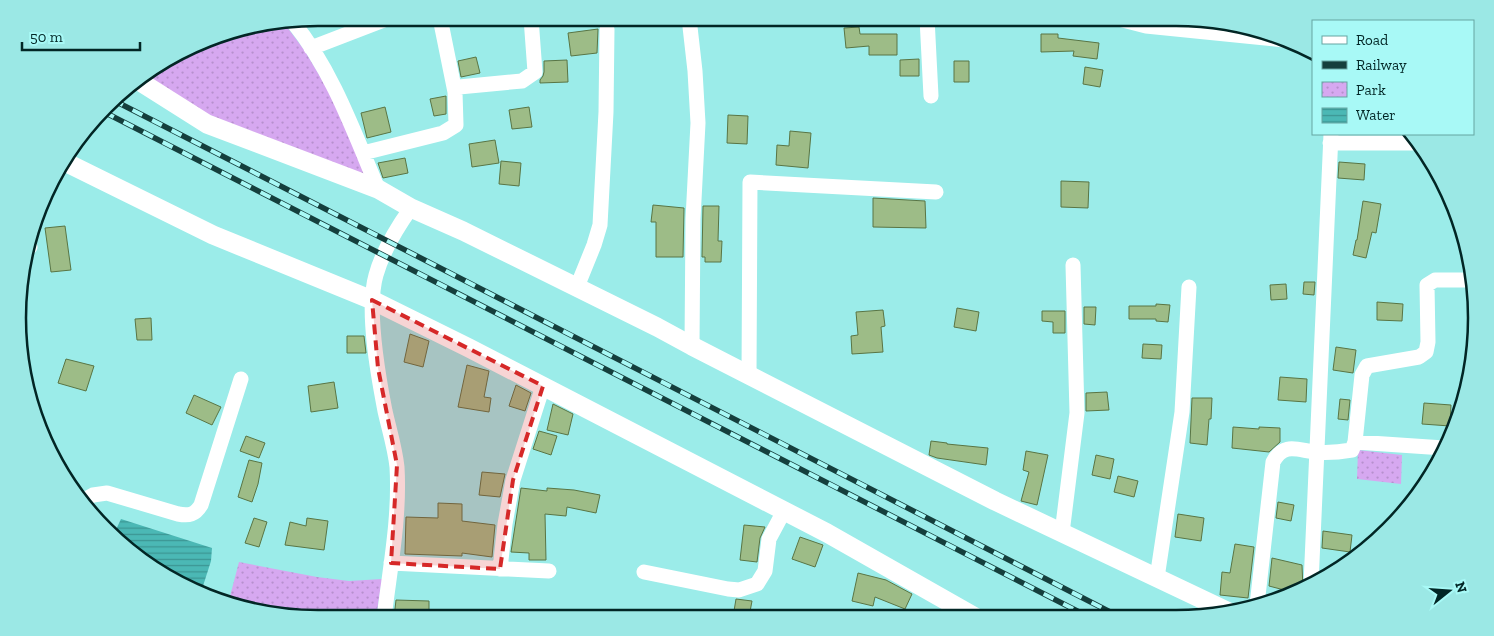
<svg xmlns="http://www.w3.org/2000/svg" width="1494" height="636" font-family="'Zilla Slab',serif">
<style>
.park{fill:url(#park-dots)}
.water{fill:url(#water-rules)}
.building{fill:#9dbc87;stroke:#597544}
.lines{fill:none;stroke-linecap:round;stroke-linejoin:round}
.minor{stroke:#fff;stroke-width:15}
.tertiary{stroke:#fff;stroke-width:19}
.rail-casing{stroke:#153f3d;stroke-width:5.5}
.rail{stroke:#a8f9f6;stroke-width:4;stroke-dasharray:11;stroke-linecap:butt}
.marked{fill:#d62828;fill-opacity:0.2;stroke:#d62828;stroke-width:4;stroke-dasharray:10 6;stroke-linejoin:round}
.rim{fill:none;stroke:#022625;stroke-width:2.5}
</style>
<defs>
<pattern id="park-dots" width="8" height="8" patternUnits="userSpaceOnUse" patternTransform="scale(1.25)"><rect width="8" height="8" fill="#d6a8f0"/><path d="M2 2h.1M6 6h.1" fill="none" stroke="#b690ce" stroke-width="1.8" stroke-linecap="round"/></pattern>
<pattern id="water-rules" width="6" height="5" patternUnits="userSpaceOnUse" patternTransform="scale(1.25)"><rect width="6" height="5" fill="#4bb8b5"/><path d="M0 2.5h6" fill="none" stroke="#3c9593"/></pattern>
</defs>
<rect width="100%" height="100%" fill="#9bece9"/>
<!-- park -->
<path class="park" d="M284,23L305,51L337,105L372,183L237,132L141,80L221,34Z
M1358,450L1402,455L1401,484L1357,479Z
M239,562L317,577L349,581L382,579L376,618H318L228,604Z"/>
<!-- water -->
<path class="water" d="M121,519L212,548L211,561L203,586L196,588L120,544L113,536Z"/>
<!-- building -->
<path class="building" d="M859,27L860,34H897V55H869V46L846,48L844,28Z
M598,29L597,53L571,56L568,33Z
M1041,34H1058V38L1099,43L1097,59L1073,56L1074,51L1041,52Z
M476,57L480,73L461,77L458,61Z
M919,59V76H900V60Z
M567,60L568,82L540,83V80L543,76L544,72V61Z
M954,61H969V82H954Z
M1085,67L1103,70L1100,87L1083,84Z
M446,96V114L434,116L430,99Z
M385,107L391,132L367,138L361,113Z
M529,107L532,127L512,129L509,110Z
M728,115L748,116L747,144L727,143Z
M790,131L811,133L808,168L776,165L777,145L789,146Z
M495,140L499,163L472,167L469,144Z
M405,158L408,173L383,178L378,163Z
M501,161L521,163L519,186L499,184Z
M1339,162L1365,164L1364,180L1338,178Z
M1061,181L1089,182L1088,208L1061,207Z
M873,198L925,201L926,228L873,227Z
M1363,201L1381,204L1376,233L1372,232L1366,258L1353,255L1356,240H1357Z
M653,205L684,208L683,257H656V222H651Z
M703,206H719L718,241H722L721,262H705V257H702Z
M65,226L71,270L51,272L45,228Z
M1304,282H1315L1314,295L1303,294Z
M1286,284L1287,299L1271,300L1270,285Z
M1377,302L1403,304L1402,321L1377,320Z
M1156,304L1170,305L1168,322L1156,321V319H1129V306H1156Z
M1084,307H1096L1095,325L1084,324Z
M957,308L979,312L976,331L954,327Z
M883,310L885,326L881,327L883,352L852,354L851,336L858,335L856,312Z
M1042,311H1065V333H1053V322L1042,321Z
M151,318L152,340H137L135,319Z
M410,334L429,341L423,367L404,362Z
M347,336H364L366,353H347Z
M1143,344L1162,345L1161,359L1142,358Z
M1336,347L1356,350L1353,373L1333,370Z
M66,359L94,366L86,391L58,383Z
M467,365L489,371L484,397L491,398L489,412L458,407Z
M1280,377L1307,379L1306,402L1278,400Z
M334,382L338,408L311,412L308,386Z
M516,385L531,393L525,411L509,406Z
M1107,392L1109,410L1086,411V393Z
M194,395L221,407L212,425L186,413Z
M1192,398H1212L1211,419H1209L1207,445L1190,443Z
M1340,399L1350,400L1348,420L1338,419Z
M1424,403L1451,405L1450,426L1422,424Z
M553,404L573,414L568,435L547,430Z
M1233,427L1259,429V427L1280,428V442L1269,452L1232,448Z
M539,431L557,436L551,455L533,449Z
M246,436L265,443L259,458L240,451Z
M931,441L947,443V444L988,448L986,465L937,458L929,455Z
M1026,451L1048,455L1037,505L1021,501L1029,472L1023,470Z
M1096,455L1114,459L1110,479L1092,475Z
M249,460L262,463L258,484L252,502L238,497Z
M482,472L505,474L500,497L479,495Z
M1118,476L1138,481L1134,497L1114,492Z
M521,488L547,491V488L574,490L600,495L596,513L567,507L566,516L545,514L546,560H529V553L511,552Z
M1278,502L1294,505L1291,521L1276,518Z
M438,503L462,504V521L495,525L492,557L462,553V556L405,554L406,517L438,518Z
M1178,514L1204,518L1201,541L1175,537Z
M254,518L267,522L259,547L245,543Z
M307,518L328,521L324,550L285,545L290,522L306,526Z
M744,525L765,527L760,538L757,562L740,560Z
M1323,531L1352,535L1350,552L1322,548Z
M800,537L823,545L815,567L792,559Z
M1235,544L1254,547L1248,598L1220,595L1222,572L1230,573Z
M1272,558L1302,565L1303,589L1288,596V591L1269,586Z
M858,573L886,580L912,594L905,609L875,597L873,606L852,601Z
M736,599L752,601L749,617H733Z
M396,600L429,601V618H394Z"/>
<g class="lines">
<!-- minor -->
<path class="minor" d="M440,18L455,92
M689,18L695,71L698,123L693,219L692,346
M927,18L931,96
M1115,18L1146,26L1284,40
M293,22C332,70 354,132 378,189
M311,48L389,18
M1330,143H1413
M363,153L443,133L456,125L455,92L459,87L522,81L535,72L531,18
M28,246L30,247
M577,287L594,245L600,225L606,112L607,29
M749,376L750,182L936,192
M1355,442L1444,448
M84,500L93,495L107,493L178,514C189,516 195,515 201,505L241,379
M1062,533L1077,413L1073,265
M391,563L549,571
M500,569L505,524L513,480L543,386
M644,572L728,589L739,590L757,584L765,571L769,539L784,511
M1157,578L1182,412L1189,287
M1311,584L1331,134
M1257,605L1273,462C1284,442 1297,450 1315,452C1327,453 1340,452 1352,450L1355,442L1362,375L1367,366L1419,357L1426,352L1428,342L1427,285L1435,280H1471
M384,618C390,568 400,517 397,467C395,448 389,429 385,411C378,375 366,309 376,275C383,250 396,229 411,208"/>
<!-- tertiary -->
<path class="tertiary" d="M139,81L207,124L378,189L411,208L463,231L657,327L692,346L995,501L1229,612
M63,161L213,235L372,300L469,348L827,533L975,617"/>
<defs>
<path id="rail" d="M113,100L1118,616
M104,112L1087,616"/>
</defs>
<!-- rail casing -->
<use href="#rail" class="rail-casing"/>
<!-- rail -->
<use href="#rail" class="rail"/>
</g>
<!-- marked area -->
<path class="marked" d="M372,300L543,386L513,480L500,569L391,563L397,465L378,368Z"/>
<!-- crop -->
<path d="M0 0H1494V636H0ZM318 26H1176A292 292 0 0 1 1468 318V318A292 292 0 0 1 1176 610H318A292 292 0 0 1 26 318V318A292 292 0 0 1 318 26Z" fill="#9be8e5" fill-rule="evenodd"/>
<path class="rim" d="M318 26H1176A292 292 0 0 1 1468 318V318A292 292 0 0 1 1176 610H318A292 292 0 0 1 26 318V318A292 292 0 0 1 318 26Z"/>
<!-- legend -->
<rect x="1312" y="20" width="162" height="115" fill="#a8f9f6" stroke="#66a5a2"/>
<rect x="1322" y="36" width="25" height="8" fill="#ffffff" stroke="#66a5a2"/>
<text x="1356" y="45" font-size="15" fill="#022625">Road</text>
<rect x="1322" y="61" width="25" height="8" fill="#153f3d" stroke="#66a5a2"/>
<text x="1356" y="70" font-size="15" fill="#022625">Railway</text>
<rect x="1322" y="82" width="25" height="15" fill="url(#park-dots)" stroke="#66a5a2"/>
<text x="1356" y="95" font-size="15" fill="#022625">Park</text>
<rect x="1322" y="108" width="25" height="15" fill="url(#water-rules)" stroke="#66a5a2"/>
<text x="1356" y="120" font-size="15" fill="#022625">Water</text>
<!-- north arrow -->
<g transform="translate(1449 591) rotate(73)" stroke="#a8f9f6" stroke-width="4" paint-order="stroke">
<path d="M0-4L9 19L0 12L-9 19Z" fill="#022625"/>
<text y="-8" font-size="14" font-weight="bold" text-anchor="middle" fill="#022625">N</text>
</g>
<!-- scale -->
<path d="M22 42v8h118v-8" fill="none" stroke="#022625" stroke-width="2.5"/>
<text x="30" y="42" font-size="15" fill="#022625" stroke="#a8f9f6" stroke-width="4" paint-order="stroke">50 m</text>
</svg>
